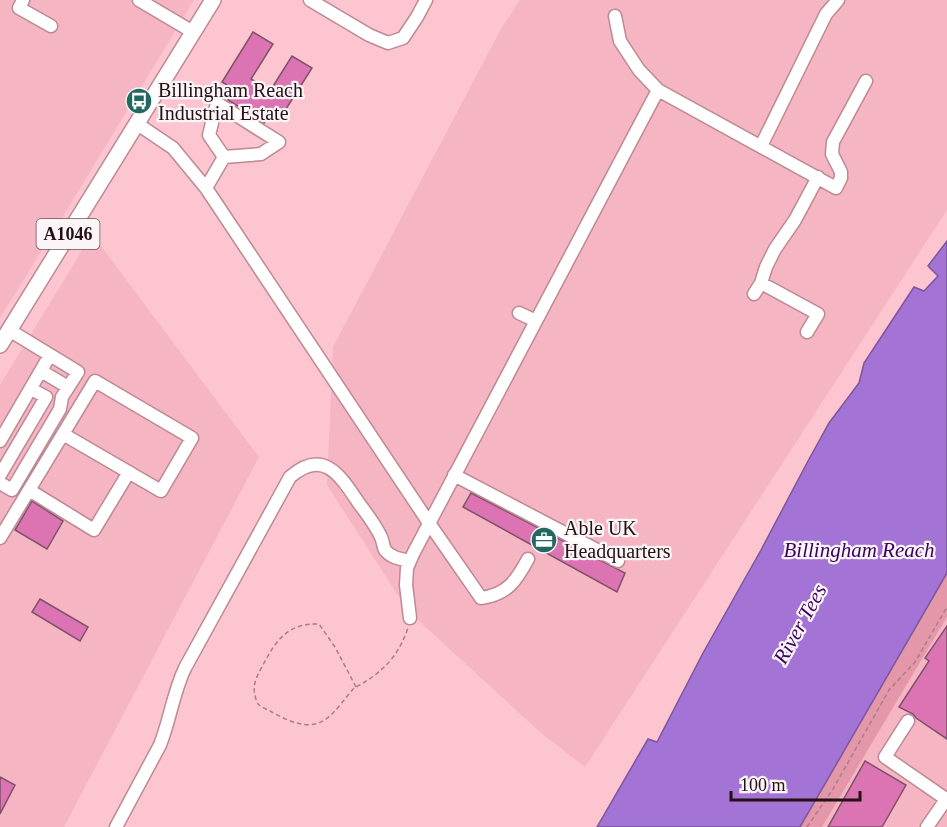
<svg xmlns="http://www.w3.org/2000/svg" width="947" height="827" font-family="'Times New Roman',serif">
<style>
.built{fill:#f6b5c3}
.green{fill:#e397a8}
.water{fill:#a373d6;stroke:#7d569c;stroke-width:1.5}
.building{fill:#dc73b2;stroke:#7d526a;stroke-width:1.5}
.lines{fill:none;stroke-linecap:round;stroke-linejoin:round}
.minor-casing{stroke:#bd8994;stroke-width:15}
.major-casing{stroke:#bd8994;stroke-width:18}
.path{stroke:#a87e87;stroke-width:1.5;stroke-dasharray:4.5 3;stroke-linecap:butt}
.minor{stroke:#fff;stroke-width:12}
.major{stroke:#fff;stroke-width:15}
.labels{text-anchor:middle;stroke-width:4.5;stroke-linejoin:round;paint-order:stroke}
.shield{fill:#fbf5f7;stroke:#64555a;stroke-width:1.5}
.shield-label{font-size:18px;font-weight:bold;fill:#241116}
.poi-label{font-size:20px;fill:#241116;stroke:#fbf5f7;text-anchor:start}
.water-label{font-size:21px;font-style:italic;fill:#3b0260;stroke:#fbf5f7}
</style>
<rect width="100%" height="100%" fill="#fdc5d0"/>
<!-- built -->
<path class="built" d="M0,0H194L70,205L0,318Z
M520,0H947V210L585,767L541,733L408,611L327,485L333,347L502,27Z
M92,234L259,457L64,827H0V385Z
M947,617V827H822Z"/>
<!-- green -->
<path class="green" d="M947,573V617L822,827H800Z"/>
<!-- water -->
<path class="water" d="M947,241V573L800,827H597L648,739L657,742L703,653L761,550L808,461L829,423L859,383L864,363L914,287L924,291L938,276L928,266Z"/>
<!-- building -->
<path class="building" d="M253,32L273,44L251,79L270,91L292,56L312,68L281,117L271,111L264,123L228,100L234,89L222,82Z
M471,493L625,573L617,592L463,507Z
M32,501L63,521L47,549L15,530Z
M40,599L88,627L80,641L32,612Z
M947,626V739L916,718L913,714L899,707L929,661L925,658Z
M865,761L906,785L882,827H828Z
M0,777L15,785L0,814Z"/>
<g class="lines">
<defs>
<path id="minor" d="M23,0L19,8L51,26
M139,0L193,32
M310,0L369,35L388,43L403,38L417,17L426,0
M615,16L620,41L639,70L658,90L836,188L841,178V172L832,154L833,142L866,81
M136,123L173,148L206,188L429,523L481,598C508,594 516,581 528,559
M761,146L826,14L838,0
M206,188L224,157L209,135L217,103L279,142L261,154L224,157
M761,283L818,314L807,332
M754,294L761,283L766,267L775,249L795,220L818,177
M519,313L536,321
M41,371L68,387
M0,441L50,355
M0,475L46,397L31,389
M454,475L618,561
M0,483L12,490L60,409L62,397L78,372L9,330
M29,490L94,530L129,472
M0,538L95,381L192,438L161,491L63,434
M410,618L406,585L407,568L413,554L658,90
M908,721L885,757L946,799
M116,827L160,745C170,720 173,693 185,668L290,477C323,448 340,475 358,502C366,513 375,524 381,537C383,541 383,546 385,550C391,558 401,559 410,561
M927,827L947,798"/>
<path id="major" d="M0,345L213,0"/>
</defs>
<!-- minor casing -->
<use href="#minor" class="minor-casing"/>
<!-- major casing -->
<use href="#major" class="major-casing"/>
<!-- path -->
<path class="path" d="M356,687L335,647L319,624C288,623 276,640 263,665C258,674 252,684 255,695C255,697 257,702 258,704C261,707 266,709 270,711C286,720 309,732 326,719C335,713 346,697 354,688L356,687C382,673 398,657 408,628
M807,827L833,789L889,690L915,662L947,607"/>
<!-- minor -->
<use href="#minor" class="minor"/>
<!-- major -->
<use href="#major" class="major"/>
</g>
<!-- icons -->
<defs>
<symbol id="bus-disc" viewBox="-11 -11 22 22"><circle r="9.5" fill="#1f6961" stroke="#fbf5f7"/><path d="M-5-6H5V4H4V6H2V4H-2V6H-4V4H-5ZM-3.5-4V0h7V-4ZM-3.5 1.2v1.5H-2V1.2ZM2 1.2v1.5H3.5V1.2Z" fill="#fff"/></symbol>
<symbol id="office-disc" viewBox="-11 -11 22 22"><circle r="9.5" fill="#1f6961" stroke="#fbf5f7"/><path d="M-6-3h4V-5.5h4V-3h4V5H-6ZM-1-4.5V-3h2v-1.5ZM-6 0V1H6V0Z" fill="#fff"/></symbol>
</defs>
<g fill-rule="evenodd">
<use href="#bus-disc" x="124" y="86" width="30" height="30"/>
<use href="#office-disc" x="529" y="525" width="30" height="30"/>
</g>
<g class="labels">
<!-- shield labels -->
<rect class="shield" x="36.5" y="219" width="63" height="30" rx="4.5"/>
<g class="shield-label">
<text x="68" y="240">A1046</text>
</g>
<!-- poi labels -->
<g class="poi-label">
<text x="158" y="97">Billingham Reach<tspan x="158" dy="23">Industrial Estate</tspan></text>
<text x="564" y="535">Able UK<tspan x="564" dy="23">Headquarters</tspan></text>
</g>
<!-- water labels -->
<g class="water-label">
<text x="859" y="557">Billingham Reach</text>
<text transform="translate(800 624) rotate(-61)" y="7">River Tees</text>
</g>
</g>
<!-- scale -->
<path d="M731 791v9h129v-9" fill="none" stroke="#241116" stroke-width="3"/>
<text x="740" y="791" font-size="18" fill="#241116" stroke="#fbf5f7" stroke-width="4.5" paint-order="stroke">100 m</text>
</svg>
